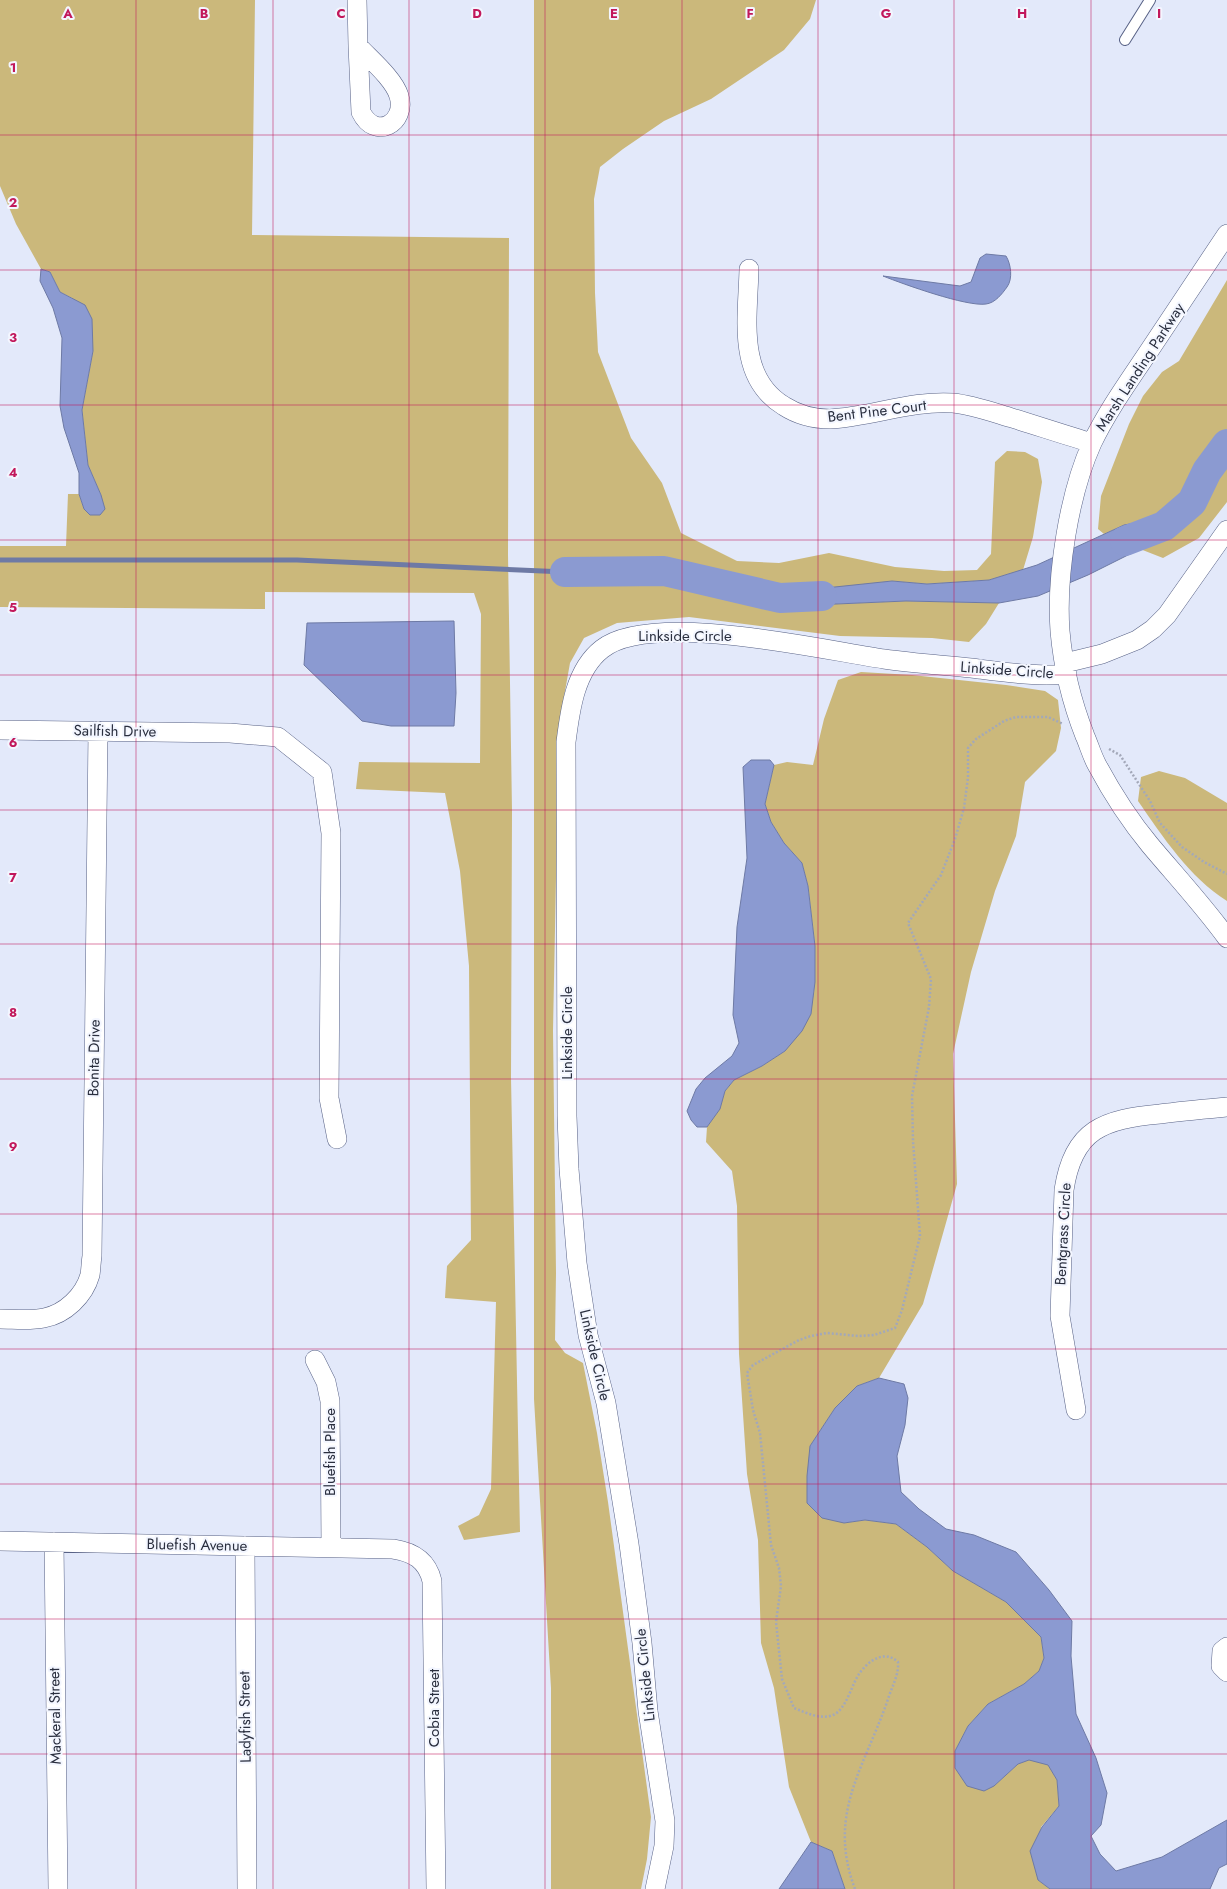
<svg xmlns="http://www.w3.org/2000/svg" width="1227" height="1889" font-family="Jost,sans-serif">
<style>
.green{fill:#cbb87b}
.water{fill:#8b9ad1;stroke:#6e7aa5}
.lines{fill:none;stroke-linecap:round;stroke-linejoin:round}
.stream{stroke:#6e7aa5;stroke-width:5}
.river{stroke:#8b9ad1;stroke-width:30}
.lane-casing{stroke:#586286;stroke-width:12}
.street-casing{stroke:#586286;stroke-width:20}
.path{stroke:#a3a8b9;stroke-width:2.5;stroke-dasharray:2 2;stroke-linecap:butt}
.lane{stroke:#fff;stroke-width:10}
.street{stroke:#fff;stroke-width:19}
.grid{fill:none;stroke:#c2185b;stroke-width:1;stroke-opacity:0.55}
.labels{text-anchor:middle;stroke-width:4;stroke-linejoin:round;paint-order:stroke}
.street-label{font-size:15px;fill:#2a2f3f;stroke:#f3f6ff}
.grid-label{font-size:13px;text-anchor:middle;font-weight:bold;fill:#c2185b;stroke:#f3f6ff;stroke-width:4;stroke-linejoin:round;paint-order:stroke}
</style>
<rect width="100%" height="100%" fill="#e3e9fa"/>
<!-- green -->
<path class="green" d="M0,0H255L252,235L509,238L508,555L512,811L511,1078L520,1532L464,1540L458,1526L479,1515L491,1489L496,1302L445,1298L447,1266L471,1240L469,966L460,871L445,793L356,789L359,762L480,763L481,614L474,593L265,592V609L0,607V546H66L68,494H79L84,509L101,495L88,465L82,410L93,351L72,298L60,292L50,272L41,269L16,224L0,186Z
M534,0H816L810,19L784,50L711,99L664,121L623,149L600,167L594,199L595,293L598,352L631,438L662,483L681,533L737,561L779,563L829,553L895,567L944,571L977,570L991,554L995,462L1007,451L1025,452L1038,459L1042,482L1033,537L1023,570L989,580L927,584L892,581L781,598L790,606L906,601L999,603L986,624L969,642L932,638L840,636L689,617L617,623L584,638L570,663L559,725L553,1031L556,1273L555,1340L565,1353L583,1363L597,1433L608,1502L651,1817L647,1859L641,1889H551V1688L534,1399Z
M1227,280V502L1199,538L1163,558L1140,549L1155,538L1124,525L1104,534L1098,529L1101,496L1129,424L1143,396L1162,372L1179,361Z
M861,672L912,675L1006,685L1045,691L1058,700L1061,728L1056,751L1025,782L1016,836L995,891L971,972L953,1054L957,1184L923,1304L879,1378L857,1386L835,1408L810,1446L844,1523L865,1520L896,1524L927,1547L953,1571L1006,1602L1041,1637L1044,1658L1039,1671L1024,1684L988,1704L968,1726L955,1751L994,1786L1018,1764L1029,1759L1048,1764L1057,1780L1059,1806L1041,1827L1038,1880L1050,1889H845L832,1851L811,1842L789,1787L774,1688L761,1643L758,1540L747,1474L739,1354L737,1206L732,1171L706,1142L707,1127L719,1109L725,1091L734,1080L762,1066L785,1051L814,994L815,946L808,886L802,863L784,843L771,822L765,804L774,765L787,762L813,765L824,719L838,680Z
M1159,771L1185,778L1227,803V901C1189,877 1163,837 1138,801L1141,777Z"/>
<!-- water -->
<path class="water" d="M986,254L1006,256C1011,264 1013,279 1007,287C1002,294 995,303 986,304C967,307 903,284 883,276L960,286L971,282L980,258Z
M41,269L50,272L60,292L85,305L92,319L93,351L82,410L88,465L101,495L105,509L100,515H90L84,509L79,494V473L64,428L60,406L62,338L53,308L40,281Z
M1147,521L1164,526L1155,538L1140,549L1088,575L1038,596L999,603L906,601L790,606L780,598L787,592L892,581L927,584L989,580L1037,565L1124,525Z
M454,621L456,693L454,726H391L362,721L304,665L307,623Z
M751,760H770L774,765L765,804L771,822L784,843L802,863L808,886L815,946V982L811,1014L802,1031L785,1051L762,1066L734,1080L725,1091L720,1109L707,1127H697L691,1120L687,1111L696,1089L705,1078L732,1056L739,1043L733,1015L737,927L747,858L743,767Z
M879,1378L904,1384L908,1398L905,1425L897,1456L901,1492L919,1509L946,1529L974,1535L1016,1552L1049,1590L1072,1621L1071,1656L1076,1714L1096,1758L1107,1793L1101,1825L1091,1836L1100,1854L1116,1871L1162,1857L1227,1820V1864L1219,1868L1210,1889H1050L1038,1880L1030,1851L1042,1827L1059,1806L1057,1780L1048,1765L1029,1760L1018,1764L994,1786L984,1791L967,1786L955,1768V1751L968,1726L988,1704L1024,1684L1039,1671L1044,1658L1041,1637L1006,1602L953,1571L927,1547L896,1524L865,1520L844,1523L822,1518L807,1503V1476L810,1446L835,1408L857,1386Z
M811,1842L832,1851L845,1889H779Z"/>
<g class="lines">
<!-- stream -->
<path class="stream" d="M0,560H297L565,572"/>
<!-- river -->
<path class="river" d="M1125,541L1164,526L1192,502L1207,471L1227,444
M565,572L664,571L780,598L822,596"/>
<defs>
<path id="lane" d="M1125,40L1150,0"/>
<path id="street" d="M357,0L358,46
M358,46C370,59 394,79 399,96C407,123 375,141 361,112Z
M1227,234C1201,273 1175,312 1149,351C1129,381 1108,410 1092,443C1069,494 1056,575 1060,631C1063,666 1072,703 1085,736C1089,745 1092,756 1097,765C1112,793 1130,821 1150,845C1176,876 1203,905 1227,938
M749,269C748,317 736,377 784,406C798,415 814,419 830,419C871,417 912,400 953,403C973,405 992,412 1012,418C1038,426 1065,435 1092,443
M1065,663L1102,654L1137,640L1153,629L1167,615L1227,530
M0,730L230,733L278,737L322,772L331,833L329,1098L337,1139
M0,1319C14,1319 30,1321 44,1318C65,1314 84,1296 90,1275C91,1269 91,1262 92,1256L98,731
M315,1360L326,1382L330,1401L331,1548
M1076,1410L1060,1316L1064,1190C1073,1129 1104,1119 1160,1114C1182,1111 1205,1109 1227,1107
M0,1541L393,1549C413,1552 427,1560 432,1581L436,1889
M54,1542L58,1889
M245,1546L247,1889
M1227,1647L1222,1651L1221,1666L1227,1672
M655,1889L664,1846L665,1821L648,1711L642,1643L629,1544L606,1403L588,1335L577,1263L569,1169L567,1116L566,742C570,710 575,670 602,649C651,610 823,650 884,659C912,663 942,665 971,668C1003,672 1035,677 1067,674"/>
</defs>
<!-- lane casing -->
<use href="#lane" class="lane-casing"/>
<!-- street casing -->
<use href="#street" class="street-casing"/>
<!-- path -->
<path class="path" d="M1109,749L1120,755L1150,801L1160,823L1182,847L1204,862L1227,874
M855,1889C827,1815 863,1770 887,1702C891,1688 899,1676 898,1662C884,1649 868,1661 859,1674C852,1684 846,1710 833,1715C820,1720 807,1713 794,1708L782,1679L776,1622L781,1586L779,1568L771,1545L760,1433L753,1410L747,1373L753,1365L799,1340L811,1336L827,1333L858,1336L874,1335L895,1328L902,1310L920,1236L913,1141L912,1096L929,1007L931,979L908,923L941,875L955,839L964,808L968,777V748L976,739L1004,721L1016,717H1048L1063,724"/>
<!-- lane -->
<use href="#lane" class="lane"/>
<!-- street -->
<use href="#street" class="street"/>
</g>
<!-- grid -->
<path class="grid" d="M136,0V1889M273,0V1889M409,0V1889M545,0V1889M682,0V1889M818,0V1889M954,0V1889M1091,0V1889M0,135H1227M0,270H1227M0,405H1227M0,540H1227M0,675H1227M0,810H1227M0,944H1227M0,1079H1227M0,1214H1227M0,1349H1227M0,1484H1227M0,1619H1227M0,1754H1227"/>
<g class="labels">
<!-- street labels -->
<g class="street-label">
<text transform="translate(1140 367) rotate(-57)" y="5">Marsh Landing Parkway</text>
<text transform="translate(877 411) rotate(-7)" y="5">Bent Pine Court</text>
<text x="685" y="641">Linkside Circle</text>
<text transform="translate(1007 670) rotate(4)" y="5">Linkside Circle</text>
<text transform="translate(115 731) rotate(1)" y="5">Sailfish Drive</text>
<text transform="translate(567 1033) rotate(-90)" y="5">Linkside Circle</text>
<text transform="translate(94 1058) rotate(-89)" y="5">Bonita Drive</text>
<text transform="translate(1063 1234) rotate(-87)" y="5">Bentgrass Circle</text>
<text transform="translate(595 1355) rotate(77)" y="5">Linkside Circle</text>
<text transform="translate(330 1452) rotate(-90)" y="5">Bluefish Place</text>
<text transform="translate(197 1545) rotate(1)" y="5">Bluefish Avenue</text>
<text transform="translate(645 1675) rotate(-96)" y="5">Linkside Circle</text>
<text transform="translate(434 1708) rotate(-90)" y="5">Cobia Street</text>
<text transform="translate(55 1716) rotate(-91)" y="5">Mackeral Street</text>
<text transform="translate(245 1717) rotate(-91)" y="5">Ladyfish Street</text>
</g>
</g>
<g class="grid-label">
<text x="68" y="18">A</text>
<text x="204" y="18">B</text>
<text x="341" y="18">C</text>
<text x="477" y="18">D</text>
<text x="614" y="18">E</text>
<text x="750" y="18">F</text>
<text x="886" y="18">G</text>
<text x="1022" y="18">H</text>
<text x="1159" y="18">I</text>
<text x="13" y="72">1</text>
<text x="13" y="207">2</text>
<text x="13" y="342">3</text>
<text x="13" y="477">4</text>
<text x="13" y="612">5</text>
<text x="13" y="747">6</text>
<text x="13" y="882">7</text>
<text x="13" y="1017">8</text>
<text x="13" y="1151">9</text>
</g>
</svg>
